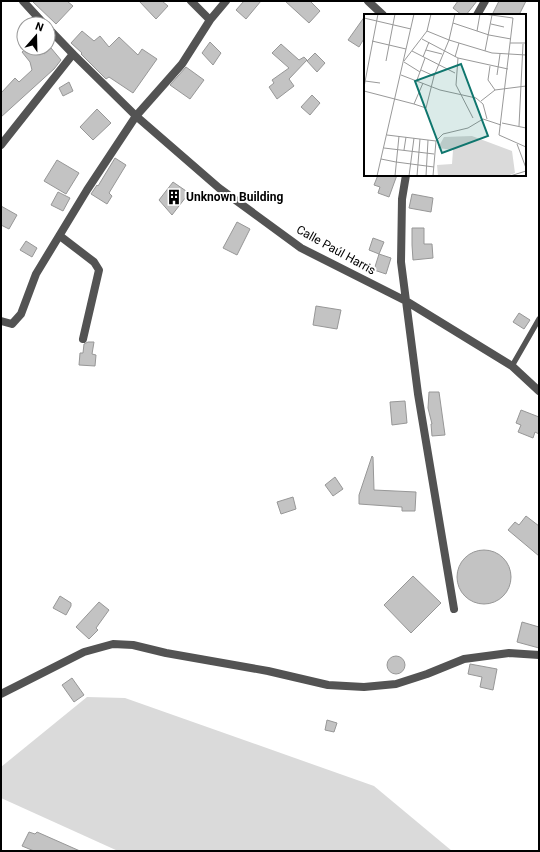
<svg xmlns="http://www.w3.org/2000/svg" width="540" height="852" font-family="Roboto,sans-serif">
<style>
.green{fill:#dadada}
.building{fill:#c3c3c3;stroke:#979797}
.lines{fill:none;stroke-linecap:round;stroke-linejoin:round}
.service{stroke:#535353;stroke-width:5.5}
.minor{stroke:#535353;stroke-width:8}
.labels{text-anchor:middle;stroke-width:4;stroke-linejoin:round;paint-order:stroke}
.poi-label{font-size:12px;font-weight:bold;fill:#000;stroke:#fff;text-anchor:start}
.street-label{font-size:12px;fill:#000;stroke:#fff}
.inset-road{fill:none;stroke:#999;stroke-width:1}
.view{fill:#0f766e;fill-opacity:0.15;stroke:#0f766e;stroke-width:2}
.inset-edge{fill:none;stroke:#000;stroke-width:2}
</style>
<rect width="100%" height="100%" fill="#fff"/>
<!-- green -->
<path class="green" d="M87,697L125,698L374,786L452,851H118L1,798V767Z"/>
<!-- building -->
<path class="building" d="M32,1H67L73,6L56,24Z
M139,1H162L168,6L156,19Z
M244,1H261L246,19L236,10Z
M285,1H310L320,11L309,23Z
M458,1H477L466,15H462L453,8Z
M499,1H526L519,15H492Z
M365,16V37L359,47L348,40Z
M82,31L94,41L100,36L109,47L119,37L138,55L142,49L157,59L133,93L109,77L106,79L81,54L82,53L71,43Z
M210,42L221,53L213,65L202,53Z
M281,44L299,60L304,57L307,60L289,79L294,86L277,99L269,87L274,83L272,80L289,68L272,53Z
M27,48H39L44,54L51,48L61,60L54,69L1,117V93L15,78L19,82L32,70L30,62L22,52Z
M315,53L325,63L317,72L307,61Z
M186,67L204,80L190,99L170,85Z
M69,82L73,91L63,96L59,88Z
M312,95L320,103L310,115L301,107Z
M97,109L111,123L93,140L80,127Z
M115,158L126,165L109,193L112,196L107,204L91,194L97,185L98,186Z
M57,160L79,173L66,194L44,181Z
M378,175H397L389,197L378,193L380,187L374,185Z
M173,182L189,193L172,215L159,200Z
M58,192L70,198L63,211L51,205Z
M412,194L433,198L431,212L409,208Z
M1,206L17,215L9,229L1,225Z
M237,222L250,229L237,255L223,248Z
M412,228H424V244H432L433,258L413,260L412,245Z
M373,238L384,242L379,254L369,250Z
M26,241L37,248L32,257L20,250Z
M379,254L391,258L386,274L374,270Z
M316,306L341,310L337,329L313,325Z
M519,313L530,320L524,329L513,322Z
M88,342H94L92,354L96,355L95,366L79,365L80,353H83L84,344Z
M429,392H439L445,435L432,436L431,424H432L428,408Z
M405,401L407,423L392,425L390,402Z
M521,410L539,417V434L535,432L533,438L518,432L521,425L516,423Z
M372,456L373,457L374,490L416,492L415,511H402V507L359,504V495Z
M335,477L343,489L333,496L325,485Z
M293,497L296,509L281,514L277,502Z
M526,516L539,526V556L508,530L515,522L519,525Z
M457 577a27 27 0 1 1 54 0a27 27 0 1 1-54 0Z
M413,576L441,603L411,633L384,605Z
M60,596L71,603V606L66,615L53,608Z
M99,602L109,610L96,628L98,630L89,639L76,627Z
M522,622L539,627V648L517,642Z
M387 665a9 9 0 1 1 18 0a9 9 0 1 1-18 0Z
M470,664L497,669L493,690L480,687L482,677L468,674Z
M72,678L84,695L74,702L62,685Z
M327,720L337,723L334,732L325,730Z
M29,832L35,834L37,832L80,851H34L22,846Z"/>
<g class="lines">
<!-- service -->
<path class="service" d="M512,366L539,319"/>
<!-- minor -->
<path class="minor" d="M23,1L44,24
M191,1L210,20
M368,1L383,15
M477,15L485,1
M48,28L73,54L136,116L219,188L301,248L406,301L512,366L539,391
M1,145L73,54
M406,175L402,199L401,262L418,394L454,609
M60,236L94,262L99,270L83,339
M1,321L12,324L21,314L36,274L87,190L136,116L182,64L210,20L226,1
M1,694L84,652L113,644L133,645L166,653L268,671L328,685L364,687L396,684L427,674L464,659L509,653L539,655"/>
</g>
<!-- icons -->
<defs>
<symbol id="building-bare" viewBox="-9 -9 18 18"><path d="M-4-6H4V6H1V3H-1V6H-4ZM-2.5-4.3h1.7v1.8h-1.7ZM.8-4.3h1.7v1.8H.8ZM-2.5-1h1.7V.8h-1.7ZM.8-1h1.7V.8H.8Z" fill="#000" stroke="#fff" stroke-width="2.5" paint-order="stroke"/></symbol>
</defs>
<g fill-rule="evenodd">
<use href="#building-bare" x="163" y="186" width="22" height="22"/>
</g>
<g class="labels">
<!-- poi labels -->
<g class="poi-label">
<text x="186" y="201">Unknown Building</text>
</g>
<!-- street labels -->
<g class="street-label">
<text transform="translate(336 250) rotate(29)" y="4">Calle Paúl Harris</text>
</g>
</g>
<!-- overview -->
<g transform="translate(364 14)">
<rect width="162" height="162" fill="#fff"/>
<path d="M108,122L148,137L151,159L143,162H74L73,151L88,150L89,136L74,134L80,123Z" fill="#dadada"/>
<path class="inset-road" d="M94,0H116M120,0L149,4L135,121L162,133M0,4L47,15M89,9L125,21L147,25M127,10L140,13M63,17L85,26L91,0M113,17L116,0M58,25L94,44L144,55M8,27L42,35M146,29H162M62,36L78,40M48,37L91,59M121,37L128,1M59,43L65,28M91,43L95,29M94,44L92,71L109,104M22,47L31,0M40,47L63,17L67,0M40,48L56,58M126,52L124,66L131,76M57,56L70,62M37,61L76,76L112,84L119,90L123,105M133,61L136,40M53,66L61,44M1,67L16,69M0,73L14,0M0,77L50,90L59,69M117,87L131,76L162,72M50,90L62,94L70,62L85,26L128,39L162,41M138,109L162,114M155,112L159,30M23,121L72,127M153,130L162,154M20,134L70,140M40,136L42,123M17,145L32,148M32,148L70,153M13,162L50,0M31,162L35,122M45,162L50,124M53,162L56,125M62,162L64,126M69,162L72,127L79,120L104,114L119,105L137,111M146,162L162,157"/>
<path class="view" d="M97,50L124,122L78,139L51,67Z"/>
<rect width="162" height="162" class="inset-edge"/>
</g>
<!-- border -->
<rect width="540" height="852" fill="none" stroke="#000000" stroke-width="4"/>
<!-- north arrow -->
<g transform="translate(36 36) rotate(20)"><circle r="19" fill="#ffffff" stroke="#999999"/>
<path d="M0-3L7 15L0 10L-7 15Z" fill="#000000"/>
<text y="-6" font-size="11" font-weight="bold" text-anchor="middle" fill="#000000">N</text>
</g>
</svg>
